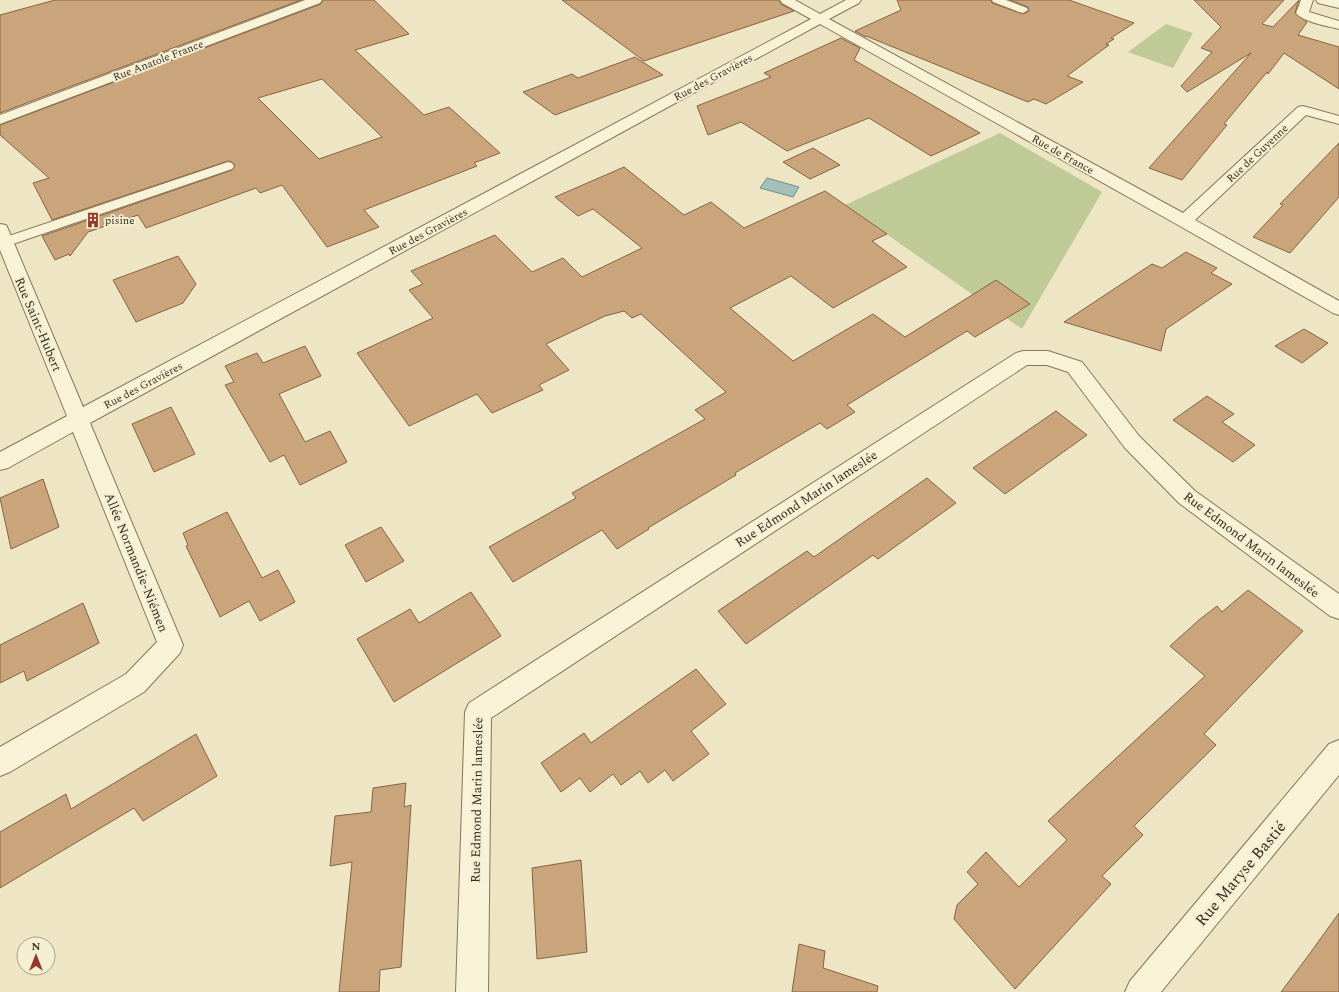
<svg xmlns="http://www.w3.org/2000/svg" width="1339" height="992" font-family="Spectral,serif">
<style>
.green{fill:#bfca97}
.water{fill:#a5c0bb;stroke:#6c8e89}
.building{fill:#caa47a;stroke:#856441;fill-rule:evenodd}
.lines{fill:none;stroke-linecap:round;stroke-linejoin:round}
.lane-casing{stroke:#86775a;stroke-width:2}
.street-casing{stroke:#86775a;stroke-width:2}
.lane{fill:#f8f2d6;fill-rule:evenodd}
.street{fill:#f8f2d6;fill-rule:evenodd}
.labels{text-anchor:middle;stroke-width:4;stroke-linejoin:round;paint-order:stroke}
.far-street-label{font-size:11px;fill:#372d1e;stroke:#f4efd3}
.far-poi-label{font-size:11px;fill:#372d1e;stroke:#f4efd3;text-anchor:start}
.street-label{font-size:13px;fill:#372d1e;stroke:#f4efd3}
.near-street-label{font-size:16px;fill:#372d1e;stroke:#f4efd3}
</style>
<rect width="100%" height="100%" fill="#ede5c3"/>
<!-- green -->
<path class="green" d="M1166,24L1193,33L1173,68L1128,52Z
M1000,133L1102,192L1022,329L845,205Z"/>
<!-- water -->
<path class="water" d="M767,178L799,187L793,197L760,188Z"/>
<!-- building -->
<path class="building" d="M55,0H301L0,113V15Z
M323,0H374L409,34L355,50L424,115L449,107L500,153L474,163L477,166L364,210L379,227L327,247L282,185L260,193L256,188L146,228L138,215L88,232L70,256L69,254L55,260L42,236L232,170L235,165L232,162L228,161L52,220L33,183L49,178L0,135V125L321,4ZM322,79L382,137L319,159L258,98Z
M562,0H779L781,4L794,11L644,61Z
M897,0H991L992,3L1023,14L1029,11L1028,7L1010,0H1069L1134,23L1111,38L1114,39L1106,44L1109,45L1067,76L1083,82L1046,104L1034,99L1028,102L866,36V37L855,31L901,10Z
M1194,0H1284L1262,24L1273,27L1299,0L1295,13L1307,22L1298,35L1339,47V89L1284,53L1268,74L1267,72L1224,124L1227,125L1182,180L1149,168L1251,53L1187,92L1181,86L1212,52L1201,48L1221,27Z
M841,38L860,48L854,60L980,133L931,156L869,118L787,151L741,122L708,135L697,106L771,77L764,73Z
M635,57L663,75L555,115L523,92L572,74L578,78Z
M1339,143V197L1290,253L1253,237L1283,205L1280,204Z
M813,148L840,165L810,179L783,162Z
M624,167L684,215L711,202L744,228L825,191L887,234L872,241L907,267L833,308L791,276L730,308L793,361L873,314L905,337L996,280L1030,304L975,337L967,331L847,405L855,412L827,429L820,423L735,473L736,475L648,528L649,529L617,549L602,530L513,582L489,547L576,498L572,493L705,419L695,410L726,392L641,314L632,318L624,311L605,316L546,344L569,370L539,385L543,390L492,413L477,394L409,426L357,353L433,318L409,290L423,284L411,271L495,235L532,272L563,258L582,277L642,248L593,209L578,216L555,197Z
M1186,252L1217,268L1211,273L1232,284L1166,329L1161,351L1064,322L1152,264L1162,268Z
M178,256L196,284L183,303L136,322L113,280Z
M1304,329L1328,343L1302,363L1275,346Z
M305,346L321,376L279,394L305,442L330,431L347,462L300,485L284,455L270,462L225,385L234,382L225,366L257,353L263,363Z
M1207,396L1234,414L1222,422L1255,445L1233,462L1173,420Z
M171,407L195,454L154,472L132,424Z
M1056,411L1087,435L1005,494L973,468Z
M927,478L956,503L878,559L873,555L746,644L718,611L807,551L814,557Z
M43,479L59,527L11,549L0,498Z
M227,512L262,578L278,570L295,602L260,621L249,601L220,617L186,546L188,545L183,533Z
M381,527L404,561L366,582L345,545Z
M1248,590L1303,631L1204,734L1216,745L1134,826L1143,835L1102,876L1111,884L1015,989L954,919L957,905L978,884L967,872L986,852L1019,887L1067,840L1048,821L1205,676L1170,646L1199,620L1217,606L1222,612Z
M471,592L501,636L394,702L357,639L410,609L419,623Z
M83,603L99,643L27,681L24,671L0,683V645Z
M696,669L726,704L691,731L709,754L673,781L665,770L648,783L640,771L621,785L613,774L590,792L580,778L561,792L541,763L584,733L591,743Z
M196,734L217,776L143,821L134,808L0,888V832L66,794L71,809Z
M406,783L404,807L411,805L401,967L380,970L379,992H339L352,862L330,866L335,816L371,812L373,788Z
M581,860L587,952L537,959L532,868Z
M1339,913V992H1281L1308,956Z
M799,944L825,951L823,968L878,986L877,992H792Z"/>
<g class="lines">
<defs>
<path id="lane" d="M992,0H1006L1027,8L1028,10L1023,13L1019,12L993,2Z
M228,162L232,163L234,166L232,169L10,245L5,246L0,245V239Z"/>
<path id="street" d="M305,0H322L320,3L0,124V115Z
M780,0H795L820,14L846,0H861L859,3L829,19L1183,213L1298,107L1303,106L1339,116V124L1306,115L1195,220L1339,301V315L1333,313L1178,225L820,24L90,423L183,645L180,653L144,692L10,772L0,776V747L126,674L157,642L73,432L8,468L0,470V452L67,416L0,250V224L6,225L8,229L83,407L811,19L782,3Z
M1301,0H1313L1309,12L1339,21V29C1328,26 1303,22 1296,13Z
M1316,0H1339V8L1318,3Z
M1023,351H1048L1082,362L1139,436L1195,491L1339,594V619L1330,616L1179,503L1125,448L1068,372L1047,365H1027L491,718L488,992H456L465,712L469,703L1016,353Z
M1339,740V775L1161,992H1125L1130,981L1329,744Z"/>
</defs>
<!-- lane casing -->
<use href="#lane" class="lane-casing"/>
<!-- street casing -->
<use href="#street" class="street-casing"/>
<!-- lane -->
<use href="#lane" class="lane"/>
<!-- street -->
<use href="#street" class="street"/>
</g>
<!-- icons -->
<defs>
<symbol id="building-bare" viewBox="-9 -9 18 18"><path d="M-4-6H4V6H1V3H-1V6H-4ZM-2.5-4.3h1.7v1.8h-1.7ZM.8-4.3h1.7v1.8H.8ZM-2.5-1h1.7V.8h-1.7ZM.8-1h1.7V.8H.8Z" fill="#94372c" stroke="#f4efd3" stroke-width="2.5" paint-order="stroke"/></symbol>
</defs>
<g fill-rule="evenodd">
<use href="#building-bare" x="82" y="209" width="22" height="22"/>
</g>
<g class="labels">
<!-- far-street labels -->
<g class="far-street-label">
<text transform="translate(158 60) rotate(-21)" y="4">Rue Anatole France</text>
<text transform="translate(713 77) rotate(-28)" y="4">Rue des Gravières</text>
<text transform="translate(1257 153) rotate(-43)" y="4">Rue de Guyenne</text>
<text transform="translate(1063 154) rotate(29)" y="4">Rue de France</text>
<text transform="translate(428 231) rotate(-28)" y="4">Rue des Gravières</text>
<text transform="translate(143 385) rotate(-28)" y="4">Rue des Gravières</text>
</g>
<!-- far-poi labels -->
<g class="far-poi-label">
<text x="105" y="224">pisine</text>
</g>
<!-- street labels -->
<g class="street-label">
<text transform="translate(39 324) rotate(67)" y="5">Rue Saint-Hubert</text>
<text transform="translate(806 498) rotate(-33)" y="5">Rue Edmond Marin lameslée</text>
<text transform="translate(1252 544) rotate(37)" y="5">Rue Edmond Marin lameslée</text>
<text transform="translate(137 562) rotate(68)" y="5">Allée Normandie-Niémen</text>
<text transform="translate(476 800) rotate(-89)" y="5">Rue Edmond Marin lameslée</text>
</g>
<!-- near-street labels -->
<g class="near-street-label">
<text transform="translate(1240 873) rotate(-50)" y="6">Rue Maryse Bastié</text>
</g>
</g>
<!-- north arrow -->
<g transform="translate(36 956)"><circle r="19" fill="#f4efd3" stroke="#a8a18b"/>
<path d="M0-3L7 15L0 10L-7 15Z" fill="#94372c"/>
<text y="-6" font-size="11" font-weight="bold" text-anchor="middle" fill="#372d1e">N</text>
</g>
</svg>
